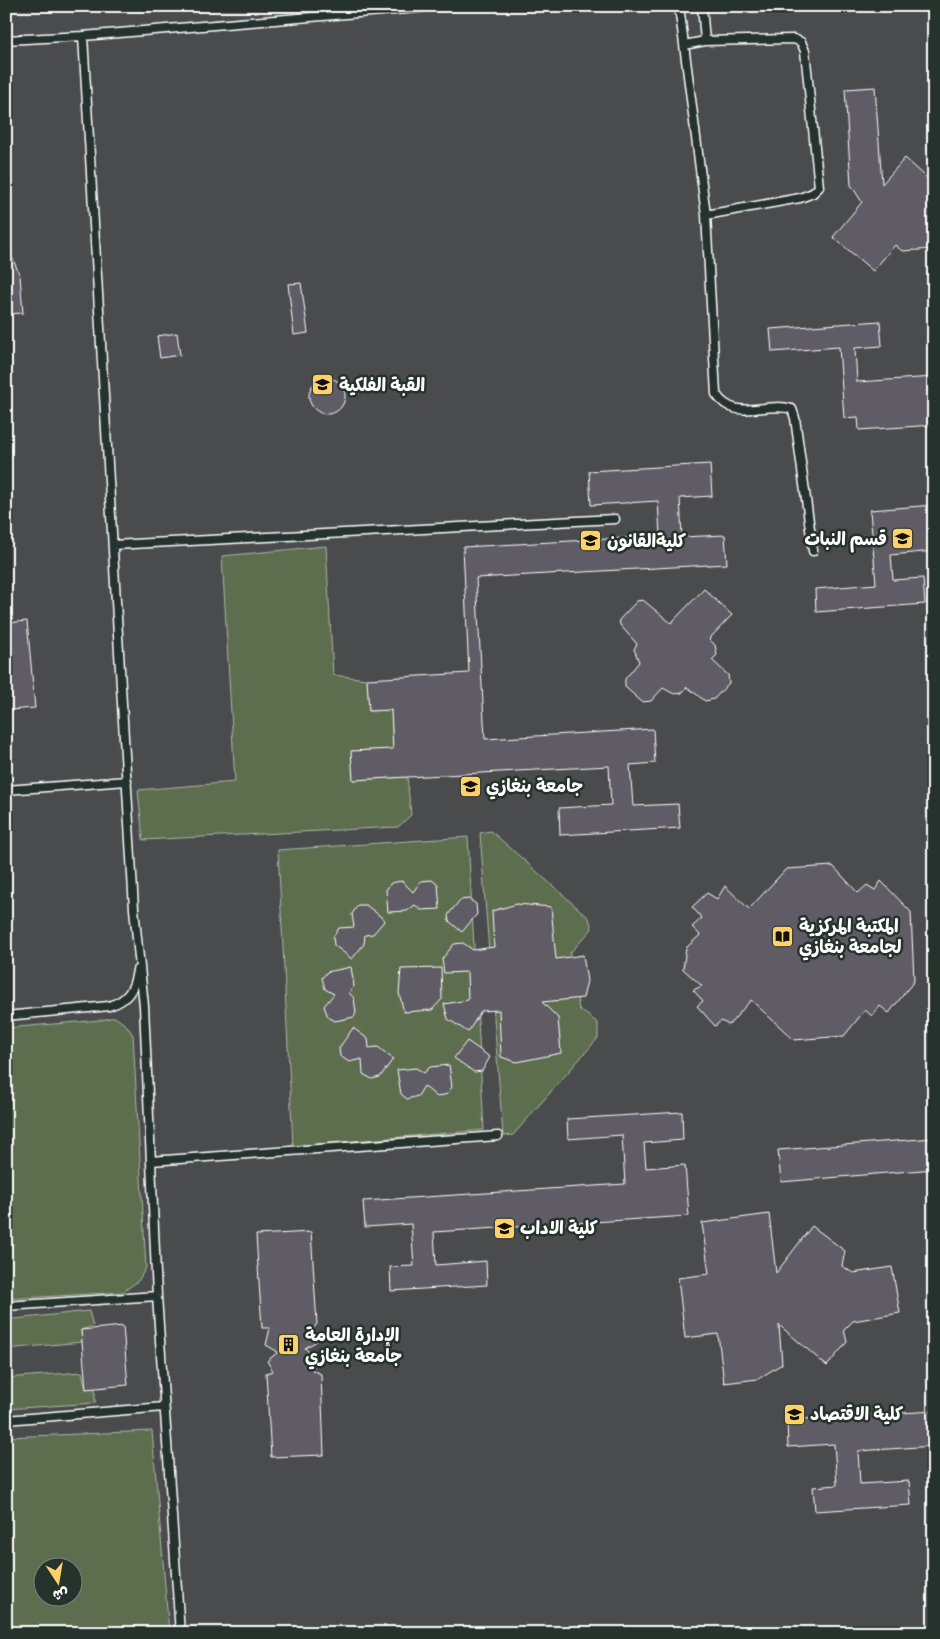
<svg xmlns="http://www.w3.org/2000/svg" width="940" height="1639" font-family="Dekko,'Playpen Sans Arabic',sans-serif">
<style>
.built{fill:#484c4e;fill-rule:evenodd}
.green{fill:#5d6e50;stroke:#aeb6a8;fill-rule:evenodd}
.building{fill:#615c65;stroke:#fff}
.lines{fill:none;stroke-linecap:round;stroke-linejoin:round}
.lane-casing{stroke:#fff;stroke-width:11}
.lane{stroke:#26332d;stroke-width:8}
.labels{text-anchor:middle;stroke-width:5;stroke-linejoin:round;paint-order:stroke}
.poi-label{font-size:18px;font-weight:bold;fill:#fff;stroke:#26332d;text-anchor:start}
</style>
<rect width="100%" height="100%" fill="#383f3e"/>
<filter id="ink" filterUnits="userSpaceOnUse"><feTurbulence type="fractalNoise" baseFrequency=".02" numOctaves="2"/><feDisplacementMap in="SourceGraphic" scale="10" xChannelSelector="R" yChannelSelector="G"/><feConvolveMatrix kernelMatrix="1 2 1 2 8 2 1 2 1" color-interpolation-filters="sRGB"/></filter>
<g filter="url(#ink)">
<!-- built -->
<path class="built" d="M6,6H934V1633H6ZM42,1566H72V1596H42Z"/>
<!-- green -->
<path class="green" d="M326,546L333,675L367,679L369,711L391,710L393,749L352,751L353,780L407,777L411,815L398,827L143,840L138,790L235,782L222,556Z
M491,831L589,918L592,929L570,953L579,1009L598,1023V1038L513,1135L503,1136L480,833Z
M468,837L484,1130L293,1146L278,850Z
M115,1017L127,1026L133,1035L146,1268L138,1281L123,1292L6,1299V1028L101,1020Z
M89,1311L93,1326L81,1330L82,1342L6,1349V1320Z
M82,1372L86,1389L95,1387V1403L6,1409V1378Z
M152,1431L169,1633H6V1437ZM72,1566V1596H42V1566Z"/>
<!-- building -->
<path class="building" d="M875,87L882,184L905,158L934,184V249L902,251L895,245L873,271L833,237L862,202L851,185L845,89Z
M6,242L20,276L23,313L6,314Z
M301,283L308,333L294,335L288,284Z
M880,321L882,346L855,348L857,382L934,377V425L859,430L858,417L844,418L839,347L772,352L770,329Z
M177,333L180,355L160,358L157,336Z
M309 396a18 18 0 1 1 36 0a18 18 0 1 1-36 0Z
M710,464L712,496L680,498L682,537L725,535L727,564L476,578L485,739L653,729L655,763L630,765L633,806L678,804L680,828L560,835L559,808L611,805L609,766L353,780L351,751L393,749L391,710L369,711L367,679L469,673L463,547L660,536L658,501L591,505L589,471Z
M934,505V551L891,555L893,580L923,578L925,604L816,612L815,589L876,584L870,510Z
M704,589L732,615L709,639L715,645L717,655L712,660L728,675L729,683L714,699L705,701L687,687L682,693L674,694L663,688L651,701L642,702L625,687V679L639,662L634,649L637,644L620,625L619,620L637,601L643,600L671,623Z
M27,621L35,708L10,710L6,667V623Z
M833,866L858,893L867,885L875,890L881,881L911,912L914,981L889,1013L880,1006L872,1016L865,1010L844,1036L794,1040L751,1000L729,1025L721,1021L715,1026L697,1006L703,1001L693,990L702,986L683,969L686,948L700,935L692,927L702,918L692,907L707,893L717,899L725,886L749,909L786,869Z
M432,880L438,885L440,909L421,910L415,905L407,911L388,912L386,890L391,883L402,881L413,892L421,881Z
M469,899L476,904L477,914L462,932L449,921L448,915L460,900Z
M517,904L551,907L556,959L583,955L587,981L583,998L542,1002L558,1018L561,1053L517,1062L501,1057L499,1010L481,1011L468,1032L448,1019L444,1004L468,1000L467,972L444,973L442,959L454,944L463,943L473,950L494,947L492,911Z
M358,905H366L385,920L373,934L365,935L364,944L352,959L334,945L333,937L339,928L354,927L352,914Z
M351,967L354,986L349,993L354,998L356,1013L354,1017L335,1021L328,1017L324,1006L334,994L325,989L322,978L327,972Z
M441,968L442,999L432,1010L404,1012L399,993L401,969Z
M353,1028L368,1039L369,1048L378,1047L393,1059L380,1077L372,1079L363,1074L362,1059L349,1062L340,1056L339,1048Z
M467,1041L490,1057L482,1071L474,1072L454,1058Z
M449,1065L452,1087L447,1094L437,1097L424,1086L418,1096L407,1099L401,1094L397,1070L416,1068L424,1073L430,1067Z
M682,1112L683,1140L644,1143L646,1168L685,1165L689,1216L434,1232L436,1265L486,1261L487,1285L391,1291L390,1267L414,1266L411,1224L365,1227L363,1201L625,1184L622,1135L568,1139L567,1119Z
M934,1138V1169L781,1182L778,1150Z
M769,1214L776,1273L812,1226L845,1251L842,1266L853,1273L892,1267L900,1313L853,1321L844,1330L847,1342L827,1366L779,1325L782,1364L758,1379L724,1383L718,1334L685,1338L678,1278L709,1274L702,1223Z
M311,1232L317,1324L312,1330L317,1341L305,1348L318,1360L312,1370L321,1374L324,1455L271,1457L266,1373L273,1371L267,1361L278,1352L266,1345L270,1328H262L256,1235Z
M123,1326L128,1385L86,1389L81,1330Z
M934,1411V1446L858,1451L860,1484L909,1481L911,1505L815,1511L813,1487L837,1485L834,1444L788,1447L787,1420Z"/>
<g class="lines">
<defs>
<path id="lane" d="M679,6L706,215L716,394C735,423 764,401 792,409L795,418L813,551
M702,6L705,41
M83,36L134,909L144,1006L157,1296L180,1633
M6,40L83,36L442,6
M684,45L705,41L794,39L801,42L805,51L819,187L813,193L800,198L706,215
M113,545L615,519
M6,790L127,781
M6,1016L109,1006C128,1000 134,990 137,970
M151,1161L498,1136
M6,1306L157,1296
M6,1420L164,1407"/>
</defs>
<!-- lane casing -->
<use href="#lane" class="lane-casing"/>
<!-- lane -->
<use href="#lane" class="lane"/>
</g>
</g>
<!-- icons -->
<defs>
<symbol id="university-square" viewBox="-11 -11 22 22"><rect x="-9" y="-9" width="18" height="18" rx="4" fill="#ffd166" stroke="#26332d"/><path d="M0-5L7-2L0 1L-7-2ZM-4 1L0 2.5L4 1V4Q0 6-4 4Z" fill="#111"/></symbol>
<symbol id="library-square" viewBox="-11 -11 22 22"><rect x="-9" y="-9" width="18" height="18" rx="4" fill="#ffd166" stroke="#26332d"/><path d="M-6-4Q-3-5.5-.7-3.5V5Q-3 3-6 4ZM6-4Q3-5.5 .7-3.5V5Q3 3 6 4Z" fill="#111"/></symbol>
<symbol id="building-square" viewBox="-11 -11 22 22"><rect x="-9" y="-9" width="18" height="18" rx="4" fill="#ffd166" stroke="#26332d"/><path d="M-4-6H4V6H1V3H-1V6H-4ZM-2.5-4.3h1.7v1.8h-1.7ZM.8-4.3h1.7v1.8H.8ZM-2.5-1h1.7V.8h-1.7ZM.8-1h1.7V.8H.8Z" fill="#111"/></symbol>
</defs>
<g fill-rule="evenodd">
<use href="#university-square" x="310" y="372" width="25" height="25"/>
<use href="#university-square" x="890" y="526" width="25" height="25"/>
<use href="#university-square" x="578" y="528" width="25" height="25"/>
<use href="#university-square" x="458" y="774" width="25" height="25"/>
<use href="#library-square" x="770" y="924" width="25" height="25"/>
<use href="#university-square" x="492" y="1216" width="25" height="25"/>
<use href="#building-square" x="276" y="1332" width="25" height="25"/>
<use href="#university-square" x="782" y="1402" width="25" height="25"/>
</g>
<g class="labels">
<!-- poi labels -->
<g class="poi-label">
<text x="339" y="391">القبة الفلكية</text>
<text x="887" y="545" text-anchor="end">قسم النبات</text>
<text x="607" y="547">كليةالقانون</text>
<text x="486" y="792">جامعة بنغازي</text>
<text x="799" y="932">المكتبة المركزية<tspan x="799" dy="21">لجامعة بنغازي</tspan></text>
<text x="520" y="1234">كلية الاداب</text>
<text x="305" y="1341">الإدارة العامة<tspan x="305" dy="21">جامعة بنغازي</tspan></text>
<text x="810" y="1420">كلية الاقتصاد</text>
</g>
</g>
<!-- margin -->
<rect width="940" height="1639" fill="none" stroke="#26332d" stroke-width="25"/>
<rect x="12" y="12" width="915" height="1614" fill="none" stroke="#fff" stroke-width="2" filter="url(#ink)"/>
<!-- north arrow -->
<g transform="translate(58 1582) rotate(168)"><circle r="24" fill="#26332d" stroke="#7d8581"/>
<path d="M0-4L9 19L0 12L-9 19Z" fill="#ffd166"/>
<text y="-8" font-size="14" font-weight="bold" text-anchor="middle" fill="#ffffff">ش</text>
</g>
</svg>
